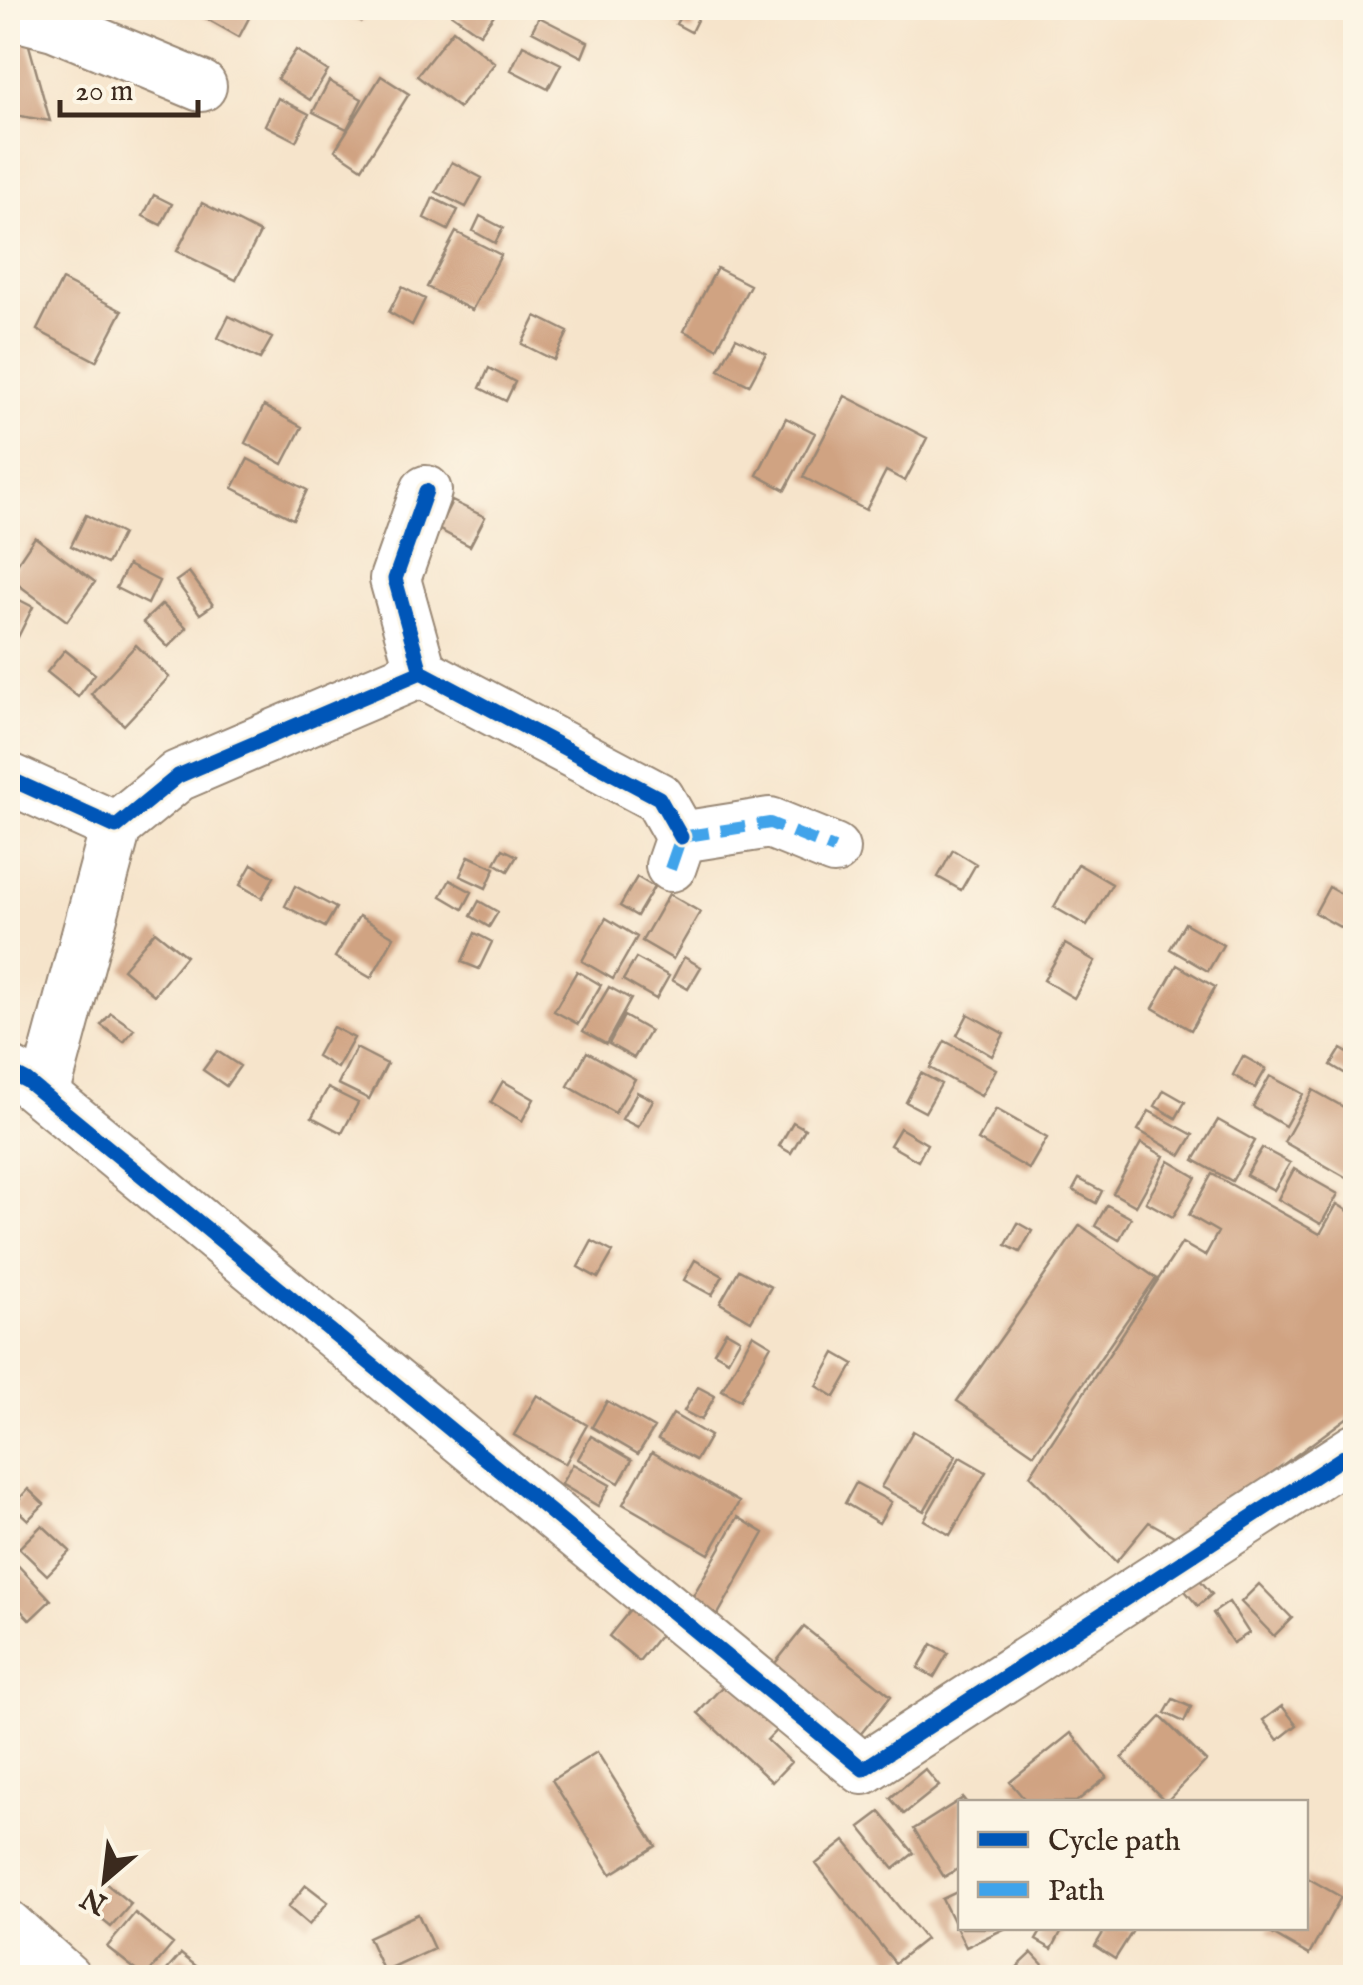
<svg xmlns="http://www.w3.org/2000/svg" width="1363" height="1985" font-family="'IM FELL English',serif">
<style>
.building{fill:#d0a382}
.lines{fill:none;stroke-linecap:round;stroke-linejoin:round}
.minor-casing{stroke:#988774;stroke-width:54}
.minor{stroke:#fff;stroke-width:50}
.quiet{stroke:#3fa3ea;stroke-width:12;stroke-dasharray:25 12;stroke-linecap:butt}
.cycleway-casing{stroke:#fcf5e5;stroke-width:21}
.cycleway{stroke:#0057b8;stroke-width:15}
</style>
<rect width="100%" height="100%" fill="#fcf5e5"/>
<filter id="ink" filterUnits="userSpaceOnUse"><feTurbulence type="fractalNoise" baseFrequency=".01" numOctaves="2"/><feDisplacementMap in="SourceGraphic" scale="20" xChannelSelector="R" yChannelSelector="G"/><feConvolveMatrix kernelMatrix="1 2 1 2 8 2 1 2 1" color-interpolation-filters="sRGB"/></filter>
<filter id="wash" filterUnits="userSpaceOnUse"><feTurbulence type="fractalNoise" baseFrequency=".0048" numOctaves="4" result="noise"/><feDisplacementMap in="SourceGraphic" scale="40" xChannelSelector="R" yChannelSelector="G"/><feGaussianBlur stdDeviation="2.25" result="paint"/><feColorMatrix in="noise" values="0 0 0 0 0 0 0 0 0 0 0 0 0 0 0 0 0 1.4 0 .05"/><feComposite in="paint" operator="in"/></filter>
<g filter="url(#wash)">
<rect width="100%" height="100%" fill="#f6e4cb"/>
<g id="blocks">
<!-- building -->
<path class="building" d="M207,8H244L252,12L239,37L202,16Z
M333,8H369L361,22Z
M443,8H499L480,34Z
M685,8H703L691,32L676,24Z
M539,17L588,42L582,57L532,31Z
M8,28L25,31L50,121L8,114Z
M453,30L495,63L459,108L417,76Z
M523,45L561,64L548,89L511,70Z
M296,50L328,71L310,100L277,79Z
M381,76L409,94L362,168L335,150Z
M329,81L362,99L347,129L313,112Z
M278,98L309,114L296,141L265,125Z
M452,162L482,178L466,207L436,192Z
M154,195L172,204L161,225L143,216Z
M433,198L458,210L448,230L424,218Z
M202,203L260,233L236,280L177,251Z
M480,216L503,228L495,243L473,231Z
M456,232L501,255L472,310L427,287Z
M717,268L750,285L717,348L684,331Z
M62,280L122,311L96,361L37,330Z
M402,287L425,299L412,325L389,312Z
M229,316L272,338L260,359L218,338Z
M536,316L568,332L554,360L522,344Z
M736,338L766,353L749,385L719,370Z
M489,368L515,382L506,401L480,388Z
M845,396L927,438L905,481L886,471L866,510L803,477Z
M264,406L302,427L283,464L245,443Z
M786,418L815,433L785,490L757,475Z
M248,459L307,490L293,519L233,488Z
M452,501L485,517L470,546L438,529Z
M86,515L122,534L107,564L71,546Z
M35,537L95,582L67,621L8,577Z
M128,565L159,581L148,604L116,588Z
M189,572L213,605L200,614L176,581Z
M8,594L33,607L18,637L8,632Z
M162,604L187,628L168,647L143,622Z
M136,645L169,677L124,725L91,694Z
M65,650L95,674L78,697L47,672Z
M503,849L517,856L508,871L495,863Z
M953,850L976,864L961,890L938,877Z
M469,856L495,868L486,888L460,876Z
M252,864L274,877L262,898L240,885Z
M1078,864L1112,884L1087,926L1054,907Z
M637,877L654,887L637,916L620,906Z
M450,880L472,892L463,909L441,896Z
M295,886L336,908L325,927L285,906Z
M1329,887L1356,902V936L1315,913Z
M669,894L700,912L673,959L642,941Z
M479,901L498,912L489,927L471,916Z
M359,916L394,937L371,978L335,957Z
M606,918L637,937L613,979L582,961Z
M1185,923L1223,945L1208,971L1170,949Z
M155,931L186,956L154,995L123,969Z
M475,933L492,942L479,969L462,962Z
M1065,944L1095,961L1074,998L1044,980Z
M684,957L701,967L688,989L672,980Z
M636,958L669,976L656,999L623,980Z
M1177,965L1215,987L1191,1030L1153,1008Z
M577,971L601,985L578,1024L554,1011Z
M609,987L631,999L606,1044L583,1031Z
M111,1013L134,1029L124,1042L101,1025Z
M968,1014L1004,1034L992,1056L957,1035Z
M624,1016L650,1031L634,1058L609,1044Z
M333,1027L354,1038L337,1068L317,1056Z
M945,1041L996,1069L981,1096L930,1068Z
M356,1048L387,1064L369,1099L338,1084Z
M1341,1049L1356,1058V1070L1351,1077L1331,1065Z
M217,1051L240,1066L226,1086L203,1070Z
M587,1052L635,1079L615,1113L568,1086Z
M1243,1056L1266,1069L1255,1088L1233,1075Z
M921,1073L941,1084L925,1112L906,1102Z
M1270,1076L1303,1094L1285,1126L1253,1107Z
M503,1081L534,1099L522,1121L491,1102Z
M328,1088L358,1103L342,1133L312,1117Z
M1164,1090L1185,1102L1176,1118L1155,1106Z
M1313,1090L1356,1114V1183L1284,1142Z
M637,1092L653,1100L638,1127L622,1119Z
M996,1109L1047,1138L1029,1169L978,1140Z
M1149,1111L1193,1135L1181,1155L1138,1130Z
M1218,1120L1255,1141L1232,1181L1194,1160Z
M793,1122L805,1129L791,1153L779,1146Z
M900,1128L927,1144L918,1161L890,1145Z
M1141,1143L1164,1156L1136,1206L1113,1193Z
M1262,1148L1290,1163L1274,1190L1246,1175Z
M1169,1161L1196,1177L1173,1217L1146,1202Z
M1294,1169L1338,1194L1321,1224L1278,1199Z
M1212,1174L1320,1234L1337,1204L1356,1216V1411L1181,1540L1149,1522L1116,1562L1030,1475L1182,1243L1205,1256L1218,1232L1189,1215Z
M1079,1179L1102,1191L1096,1203L1073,1190Z
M1107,1205L1131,1218L1119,1240L1095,1226Z
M1018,1223L1032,1231L1020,1252L1006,1245Z
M1080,1225L1156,1278L1034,1454L957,1401Z
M592,1241L613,1252L598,1278L578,1267Z
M695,1260L723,1276L712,1295L684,1280Z
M739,1270L771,1287L751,1321L720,1303Z
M726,1331L740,1339L728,1360L714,1352Z
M753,1334L771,1345L740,1400L722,1390Z
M835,1353L854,1364L835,1397L817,1386Z
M698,1387L715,1396L701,1420L684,1411Z
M537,1395L587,1425L565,1464L514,1435Z
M607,1401L654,1428L638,1454L592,1427Z
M673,1414L710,1436L696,1460L658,1439Z
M913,1431L956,1456L924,1511L881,1487Z
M591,1436L632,1460L619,1483L578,1459Z
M652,1452L739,1502L709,1554L623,1504Z
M960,1457L986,1472L950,1535L924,1520Z
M573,1464L610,1485L598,1506L561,1484Z
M856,1483L891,1502L879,1523L845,1503Z
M28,1489L44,1504L28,1520L13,1506Z
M738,1517L764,1533L717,1616L690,1601Z
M42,1525L70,1551L47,1575L19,1548Z
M8,1555L51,1600L30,1620L8,1597Z
M1193,1572L1212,1594L1198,1606L1179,1584Z
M1259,1584L1292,1618L1274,1636L1241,1602Z
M1229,1602L1249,1633L1233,1643L1213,1613Z
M632,1608L663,1631L639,1661L609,1636Z
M804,1627L891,1696L851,1746L764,1677Z
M932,1644L948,1653L934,1677L918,1668Z
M732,1676L783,1723L767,1740L791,1762L772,1782L698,1713Z
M1173,1699L1191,1707L1184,1722L1165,1713Z
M1282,1706L1297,1725L1278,1740L1263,1720Z
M1161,1717L1206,1761L1166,1802L1122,1758Z
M1071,1733L1107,1777L1076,1802H1027L1010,1782Z
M597,1752L656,1846L611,1874L552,1780Z
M925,1769L939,1786L904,1814L890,1798Z
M963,1798L966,1802H961V1867L944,1877L914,1829Z
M880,1812L914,1853L894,1869L860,1827Z
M845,1841L925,1939L895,1963L816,1864Z
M1306,1877L1341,1897L1309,1955L1267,1931L1269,1928H1306Z
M104,1882L131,1904L111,1927L85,1906Z
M306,1885L328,1902L309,1925L288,1907Z
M961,1890V1928H1006L966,1947L942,1899Z
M135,1913L173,1944L145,1977L107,1947Z
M418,1914L434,1949L384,1972L368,1937Z
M1043,1928H1053L1061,1932L1052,1949L1036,1940Z
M1106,1928H1126L1132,1932L1115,1959L1095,1946Z
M1032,1953L1048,1970L1041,1978H1017L1012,1972Z
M181,1954L206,1974L203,1978H160Z"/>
</g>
</g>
<g filter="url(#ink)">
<use href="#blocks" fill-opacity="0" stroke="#988774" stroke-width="2.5"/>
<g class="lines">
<defs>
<path id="minor" d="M8,13L54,25L201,86
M426,491L395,579L421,672L659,798L681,837
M8,778L116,827L178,776L421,672
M671,866L681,837L770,823L834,849
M8,1071L27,1081L863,1769L1356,1449
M44,1095L116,827
M8,1926L66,1978"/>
</defs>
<!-- minor casing -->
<use href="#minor" class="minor-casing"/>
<!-- minor -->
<use href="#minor" class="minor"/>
<!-- quiet -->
<path class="quiet" d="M670,869L681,837L770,823L834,849"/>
<defs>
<path id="cycleway" d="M426,491L395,579L421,672L659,798L681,837
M8,778L116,827L178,776L421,672
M8,1071L27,1081L863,1769L1356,1449"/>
</defs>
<!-- cycleway casing -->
<use href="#cycleway" class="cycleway-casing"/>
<!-- cycleway -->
<use href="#cycleway" class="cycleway"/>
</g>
</g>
<!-- margin -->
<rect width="1363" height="1985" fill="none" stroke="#fcf5e5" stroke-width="40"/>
<!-- legend -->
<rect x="958" y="1800" width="350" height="130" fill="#fcf5e5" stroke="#afa495" stroke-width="2.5"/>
<rect x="978" y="1832" width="50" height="15" fill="#0057b8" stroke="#afa495" stroke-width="2.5"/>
<text x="1048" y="1850" font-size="30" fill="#3b2a1e">Cycle path</text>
<rect x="978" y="1882" width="50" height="15" fill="#3fa3ea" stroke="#afa495" stroke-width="2.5"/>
<text x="1048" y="1900" font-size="30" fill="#3b2a1e">Path</text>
<!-- north arrow -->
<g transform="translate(105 1880) rotate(208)" stroke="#fcf5e5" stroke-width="8" paint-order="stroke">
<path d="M0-8L18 38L0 25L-18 38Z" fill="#3b2a1e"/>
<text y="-15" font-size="28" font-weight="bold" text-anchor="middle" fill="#3b2a1e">N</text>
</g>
<!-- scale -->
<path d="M60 100v15h138v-15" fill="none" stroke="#3b2a1e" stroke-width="5"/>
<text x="75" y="100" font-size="30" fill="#3b2a1e" stroke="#fcf5e5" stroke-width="8" paint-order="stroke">20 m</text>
</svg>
